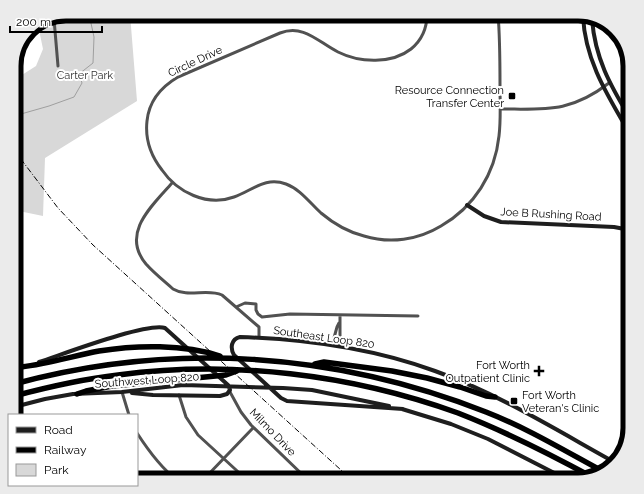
<svg xmlns="http://www.w3.org/2000/svg" width="644" height="494" font-family="Raleway,sans-serif">
<style>
.green{fill:#d8d8d8}
.lines{fill:none;stroke-linecap:round;stroke-linejoin:round}
.stream{stroke:#9f9f9f;stroke-width:1}
.street{stroke:#515151;stroke-width:3}
.secondary{stroke:#1e1e1e;stroke-width:4}
.highway{stroke:#000;stroke-width:5.5}
.rail{stroke:#000;stroke-width:1;stroke-dasharray:6 2 1 2;stroke-linecap:butt}
.poi-dot{fill:#000;stroke:#fff;stroke-width:1.5}
.labels{text-anchor:middle;stroke-width:4;stroke-linejoin:round;paint-order:stroke}
.street-label{font-size:11px;fill:#000;stroke:#fff}
.park-label{font-size:11px;fill:#2f2f2f;stroke:#fff}
.poi-label{font-size:11px;fill:#000;stroke:#fff;text-anchor:end}
.rim{fill:none;stroke:#000;stroke-width:5}
</style>
<rect width="100%" height="100%" fill="#fff"/>
<!-- green -->
<path class="green" d="M66,14H130L137,101L45,158L43,216L14,210V80L36,66L43,49L38,25Z"/>
<g class="lines">
<!-- stream -->
<path class="stream" d="M14,116L49,106L74,97L82,83L79,74L93,63L94,37L89,14"/>
<!-- street -->
<path class="street" d="M427,14C427,28 422,40 411,49C392,64 360,63 338,52C318,42 304,24 280,33L178,77C161,87 149,101 147,121C145,139 151,156 162,170C177,192 207,207 234,197C252,191 265,176 286,184C300,189 310,203 321,213C334,224 348,232 364,236C390,244 418,240 441,226C474,207 495,174 499,136C501,120 500,103 500,86C500,62 500,38 498,14
M54,19L58,66
M500,109C546,109 570,113 609,83
M172,183C153,205 120,233 146,264C154,273 164,281 173,289C188,298 207,288 222,295L259,327V337
M236,307L245,303L256,304V310L258,314L262,317L290,314L418,316
M340,315V346
M332,345L337,327L339,323
M122,392L129,415
M230,392L241,412L251,425L308,480
M179,395L186,417L198,435L247,480
M137,433C148,450 161,468 177,480
M203,480L253,428"/>
<!-- secondary -->
<path class="secondary" d="M583,16C585,61 608,96 630,134
M592,19C595,58 610,85 630,118
M467,205L484,216L501,222L614,227L630,230
M39,362C61,355 147,322 165,328L228,385L230,390L227,394L220,396L153,395L132,393
M14,369L22,367
M14,407L45,399L73,394L122,392L183,385L283,388L312,390L389,406
M402,409L451,424L488,439L568,480
M403,409L287,401L281,398L234,355C230,348 231,339 240,337C306,339 372,348 435,371C497,393 558,431 616,463"/>
<!-- highway -->
<path class="highway" d="M315,364L324,362L392,371L427,378L460,387L486,396L495,397
M21,367C48,364 73,356 99,351C136,345 184,344 220,356
M14,384C172,341 334,352 486,412C527,428 565,451 604,472
M77,394L86,391L112,386L226,375L237,371
M14,396C48,387 83,379 118,375C232,360 350,374 458,413C504,431 548,453 592,477
M578,471L585,478"/>
<!-- rail -->
<path class="rail" d="M14,150L58,208L93,245L352,480"/>
</g>
<!-- markers -->
<g class="poi-dot">
<rect x="508" y="92" width="8" height="8" rx="2"/>
<path d="M537 365h4v4h4v4h-4v4h-4v-4h-4v-4h4z"/>
<rect x="510" y="397" width="8" height="8" rx="2"/>
</g>
<g class="labels">
<!-- street labels -->
<g class="street-label">
<text transform="translate(195 61) rotate(-25)" y="4">Circle Drive</text>
<text transform="translate(551 214) rotate(3)" y="4">Joe B Rushing Road</text>
<text transform="translate(324 337) rotate(8)" y="4">Southeast Loop 820</text>
<text transform="translate(147 380) rotate(-4)" y="4">Southwest Loop 820</text>
<text transform="translate(273 432) rotate(46)" y="4">Milmo Drive</text>
</g>
<!-- park labels -->
<g class="park-label">
<text x="85" y="79">Carter Park</text>
</g>
<!-- poi labels -->
<g class="poi-label">
<text x="504" y="94">Resource Connection<tspan x="504" dy="13">Transfer Center</tspan></text>
<text x="530" y="369">Fort Worth<tspan x="530" dy="13">Outpatient Clinic</tspan></text>
<text x="522" y="399" text-anchor="start">Fort Worth<tspan x="522" dy="13">Veteran's Clinic</tspan></text>
</g>
</g>
<!-- crop -->
<path d="M0 0H644V494H0ZM66 21H578A45 45 0 0 1 623 66V428A45 45 0 0 1 578 473H66A45 45 0 0 1 21 428V66A45 45 0 0 1 66 21Z" fill="#ebebeb" fill-rule="evenodd"/>
<path class="rim" d="M66 21H578A45 45 0 0 1 623 66V428A45 45 0 0 1 578 473H66A45 45 0 0 1 21 428V66A45 45 0 0 1 66 21Z"/>
<!-- legend -->
<rect x="8" y="414" width="130" height="72" fill="#ffffff" stroke="#999999"/>
<rect x="16" y="427" width="20" height="6" fill="#1e1e1e" stroke="#999999"/>
<text x="44" y="434" font-size="12" fill="#000000">Road</text>
<rect x="16" y="447" width="20" height="6" fill="#000000" stroke="#999999"/>
<text x="44" y="454" font-size="12" fill="#000000">Railway</text>
<rect x="16" y="464" width="20" height="12" fill="#d8d8d8" stroke="#999999"/>
<text x="44" y="474" font-size="12" fill="#000000">Park</text>
<!-- scale -->
<path d="M10 26v6h92v-6" fill="none" stroke="#000000" stroke-width="2"/>
<text x="16" y="26" font-size="12" fill="#000000" stroke="#ffffff" stroke-width="3" paint-order="stroke">200 m</text>
</svg>
